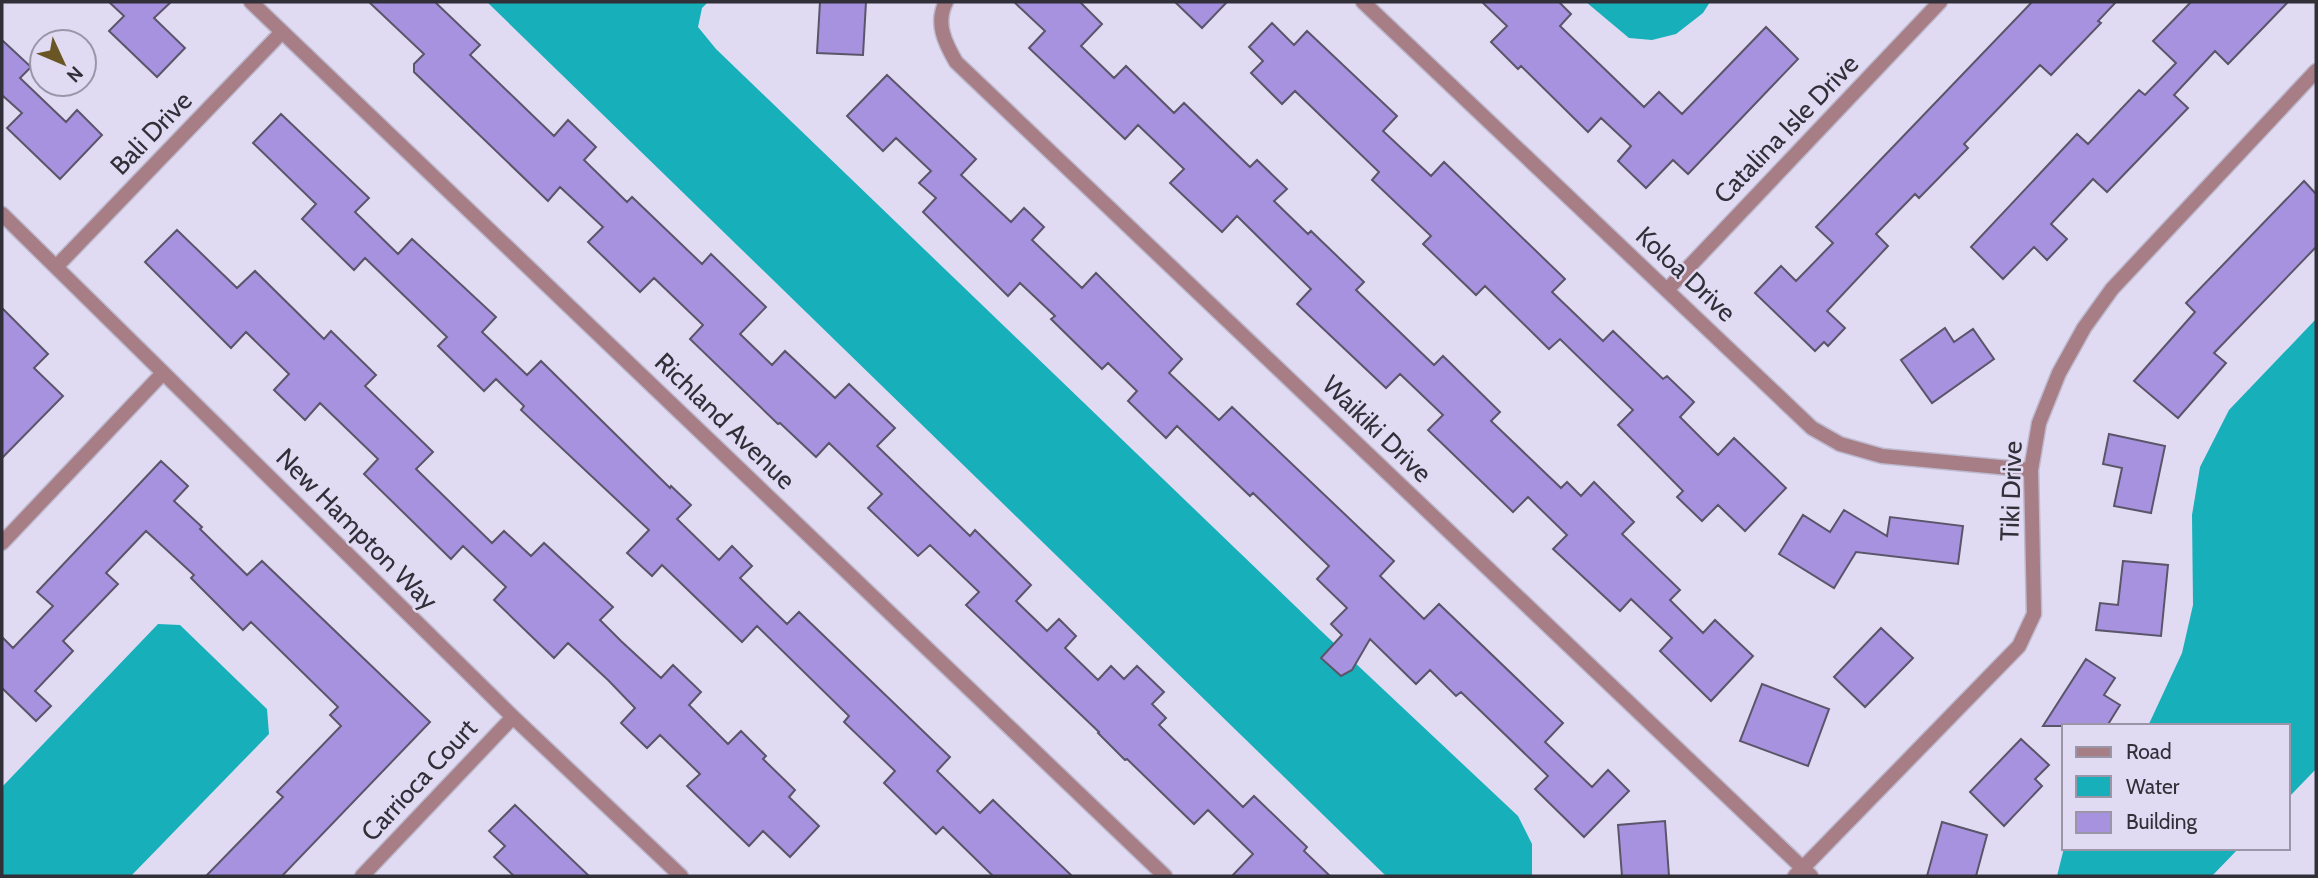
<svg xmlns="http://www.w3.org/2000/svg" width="2318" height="878" font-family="Cabin,sans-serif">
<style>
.water{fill:#17afb9}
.building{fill:#a792e0;stroke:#5a5569;stroke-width:2}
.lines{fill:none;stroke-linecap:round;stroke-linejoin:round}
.street-casing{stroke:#bdb9ce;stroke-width:17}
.street{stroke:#a77e86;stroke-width:14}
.labels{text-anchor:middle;stroke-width:5;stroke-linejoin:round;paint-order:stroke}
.street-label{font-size:26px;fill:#312f38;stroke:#e0dbf3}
</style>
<rect width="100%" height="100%" fill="#e0dbf3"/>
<!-- water -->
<path class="water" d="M487,2H708L702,8L698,27L716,49L1319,629L1518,816L1532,844V876H1386Z
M1586,2H1710L1703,13L1676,34L1652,40L1629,38Z
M2316,319V769L2288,798V726H2148L2182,653L2193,605L2192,515L2200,467L2229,410Z
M158,624L180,625L267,709L269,734L131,876H2V787Z
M2064,848H2239L2212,876H2057Z"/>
<!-- building -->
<path class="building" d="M109,2H171L154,18L185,48L157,77L109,31L124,16Z
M369,2H435L480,45L470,55L554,136L568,120L596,147L584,160L627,202L632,197L702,264L711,254L766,307L740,334L772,365L785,351L835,398L849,384L895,428L877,446L970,536L975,530L1031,585L1016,601L1047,631L1059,619L1076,636L1065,648L1098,680L1111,666L1124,679L1137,666L1164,692L1152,704L1166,718L1159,725L1243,807L1254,796L1307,847L1304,851L1330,876H1232L1253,854L1208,810L1194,824L1127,759L1125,760L1098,733L1099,732L966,605L979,592L930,545L918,556L868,508L882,494L829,443L816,457L780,423L778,424L690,339L703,325L654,278L640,292L588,242L603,227L560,187L548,201L414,72V64L424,54Z
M820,2H866L863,55L817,53Z
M1014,2H1080L1102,24L1081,46L1114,78L1126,66L1174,113L1184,103L1250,167L1257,160L1287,189L1274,201L1308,234L1311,231L1364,282L1356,290L1434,365L1443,356L1500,412L1491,421L1561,488L1567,482L1581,496L1594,482L1634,522L1622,534L1680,590L1670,600L1703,633L1715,620L1753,656L1711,701L1660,651L1672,638L1631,599L1620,611L1553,549L1567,535L1528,497L1513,512L1428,430L1443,415L1400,374L1386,388L1297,304L1311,289L1237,216L1222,232L1170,183L1184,169L1138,125L1125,139L1029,48L1045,31Z
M1175,2H1227L1202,28Z
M1482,2H1559L1571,14L1560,26L1644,107L1659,92L1682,114L1766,27L1798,59L1688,174L1673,160L1646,188L1618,161L1631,146L1601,118L1588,132L1521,66L1518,69L1491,42L1507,26Z
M2032,2H2116L2098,21L2101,23L2051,75L2040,65L1964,144L1968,148L1919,198L1915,194L1876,234L1888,246L1827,311L1845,328L1828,346L1824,342L1815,351L1755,293L1781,266L1796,281L1833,243L1816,227Z
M2191,2H2288L2228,64L2215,51L2174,95L2188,108L2107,192L2093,179L2051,224L2067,239L2047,260L2034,247L2003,279L1971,247L2077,134L2088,144L2139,90L2145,95L2176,63L2153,41Z
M1272,23L1294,45L1307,31L1397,116L1383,131L1431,176L1444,162L1565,279L1552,292L1603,341L1613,331L1663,379L1667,376L1694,402L1680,417L1718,455L1734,438L1786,488L1745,531L1718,505L1702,521L1677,497L1683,491L1618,425L1633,410L1560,339L1549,349L1485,286L1476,295L1423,244L1431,236L1372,180L1379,172L1295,91L1282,104L1251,73L1263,61L1249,47Z
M2,40L31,67L20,78L66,122L77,110L102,135L60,179L7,128L22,113L3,96L2,97Z
M887,75L976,159L961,175L1011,222L1024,208L1044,227L1032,240L1082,288L1096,273L1182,359L1169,373L1219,420L1232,407L1394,561L1380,576L1424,619L1439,604L1563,723L1545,742L1592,787L1608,770L1629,791L1584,837L1535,789L1548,776L1461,692L1456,696L1430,670L1416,684L1370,639L1352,670L1341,676L1321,658L1342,635L1331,624L1347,608L1317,579L1329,566L1253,493L1250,496L1177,426L1166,438L1128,401L1137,391L1108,363L1102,369L1051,319L1055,316L1020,283L1008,296L923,212L936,198L919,183L931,171L896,138L883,151L847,116Z
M281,114L369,198L355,212L398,254L412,239L496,317L482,332L527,375L541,361L670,488L671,486L691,505L677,519L719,560L732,546L752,566L740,578L787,624L799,612L950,757L937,771L980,813L993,800L1072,876H993L943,827L936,834L884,783L895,771L844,722L849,716L757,626L742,642L662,565L652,576L627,553L649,530L521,410L524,406L496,379L484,391L438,346L447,337L365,258L354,270L302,219L316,204L253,143Z
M2304,181L2316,194V247L2214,353L2226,363L2178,418L2134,381L2195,312L2186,303Z
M177,230L237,288L255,271L324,339L331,331L376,375L365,386L433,452L416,469L492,543L504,531L531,556L544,543L613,607L600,620L621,641L661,678L673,665L701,692L689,705L728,744L741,731L766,756L763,759L795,790L789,797L819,826L790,857L763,831L749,846L687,786L700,774L660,735L647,748L621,723L635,708L608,680L568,643L554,658L494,600L506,587L463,546L451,559L364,474L378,459L320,403L305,420L274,390L289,374L246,332L231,348L145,262Z
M2,308L48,354L34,368L63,396L2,458Z
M1945,328L1954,342L1973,329L1994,359L1932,403L1901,360Z
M2109,434L2165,446L2151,513L2114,506L2122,468L2103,464Z
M161,461L188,486L174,501L202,527L200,529L247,575L262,561L430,722L282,876H206L283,797L277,792L341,726L330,715L338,707L251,622L243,630L191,578L194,575L146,531L106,573L118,584L63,641L73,651L35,691L51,706L36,721L2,688V637L13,648L53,606L37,592Z
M1844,510L1887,536L1890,517L1963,526L1958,564L1856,552L1834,588L1779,554L1803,515L1830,532Z
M2123,561L2168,565L2161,636L2096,630L2100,603L2118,605Z
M1881,628L1913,658L1865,707L1834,677Z
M2086,659L2115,678L2104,695L2120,705L2107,726H2043Z
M1762,684L1829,709L1808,766L1740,741Z
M2021,739L2049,765L2035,779L2042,786L2004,826L1970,792Z
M515,805L589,876H514L494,857L505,846L489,831Z
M1665,821L1669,876H1622L1618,825Z
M1942,822L1987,835L1976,876H1927Z"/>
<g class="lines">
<defs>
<path id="street" d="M251,2L1165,876
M946,2C935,23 945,43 956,62L1811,876
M1363,2L1812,428L1840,444L1882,456L2031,470
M2,214L513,717L681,876
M56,267L282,32
M1667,290L1940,2
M2,543L163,373
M362,876L513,717
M1795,876L2019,646L2034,614L2031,470L2039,423L2059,373L2084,328L2112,289L2316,71"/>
</defs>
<!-- street casing -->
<use href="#street" class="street-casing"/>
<!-- street -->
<use href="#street" class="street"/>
</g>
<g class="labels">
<!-- street labels -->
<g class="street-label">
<text transform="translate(1786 129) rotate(-46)" y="9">Catalina Isle Drive</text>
<text transform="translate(151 133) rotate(-46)" y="9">Bali Drive</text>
<text transform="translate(1686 274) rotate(43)" y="9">Koloa Drive</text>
<text transform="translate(725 421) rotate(44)" y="9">Richland Avenue</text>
<text transform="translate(1377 429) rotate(44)" y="9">Waikiki Drive</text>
<text transform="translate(2011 491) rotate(-88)" y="9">Tiki Drive</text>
<text transform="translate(357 529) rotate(45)" y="9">New Hampton Way</text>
<text transform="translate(419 780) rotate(-47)" y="9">Carrioca Court</text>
</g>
</g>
<!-- border -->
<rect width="2318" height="878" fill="none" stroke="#312f38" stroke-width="7"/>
<!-- legend -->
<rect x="2062" y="724" width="228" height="126" fill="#e0dbf3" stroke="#9a96a8" stroke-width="2"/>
<rect x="2076" y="747" width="35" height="10" fill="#a77e86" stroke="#9a96a8" stroke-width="2"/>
<text x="2126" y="759" font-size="21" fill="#312f38">Road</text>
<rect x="2076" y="776" width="35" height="21" fill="#17afb9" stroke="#9a96a8" stroke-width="2"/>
<text x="2126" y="794" font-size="21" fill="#312f38">Water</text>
<rect x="2076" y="812" width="35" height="21" fill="#a792e0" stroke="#9a96a8" stroke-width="2"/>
<text x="2126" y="829" font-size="21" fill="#312f38">Building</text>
<!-- north arrow -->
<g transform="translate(63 63) rotate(134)"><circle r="33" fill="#e0dbf3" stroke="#9a96a8" stroke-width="2"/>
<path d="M0-5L12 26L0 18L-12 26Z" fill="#6a5524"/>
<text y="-10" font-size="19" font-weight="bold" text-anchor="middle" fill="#312f38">N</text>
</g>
</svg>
